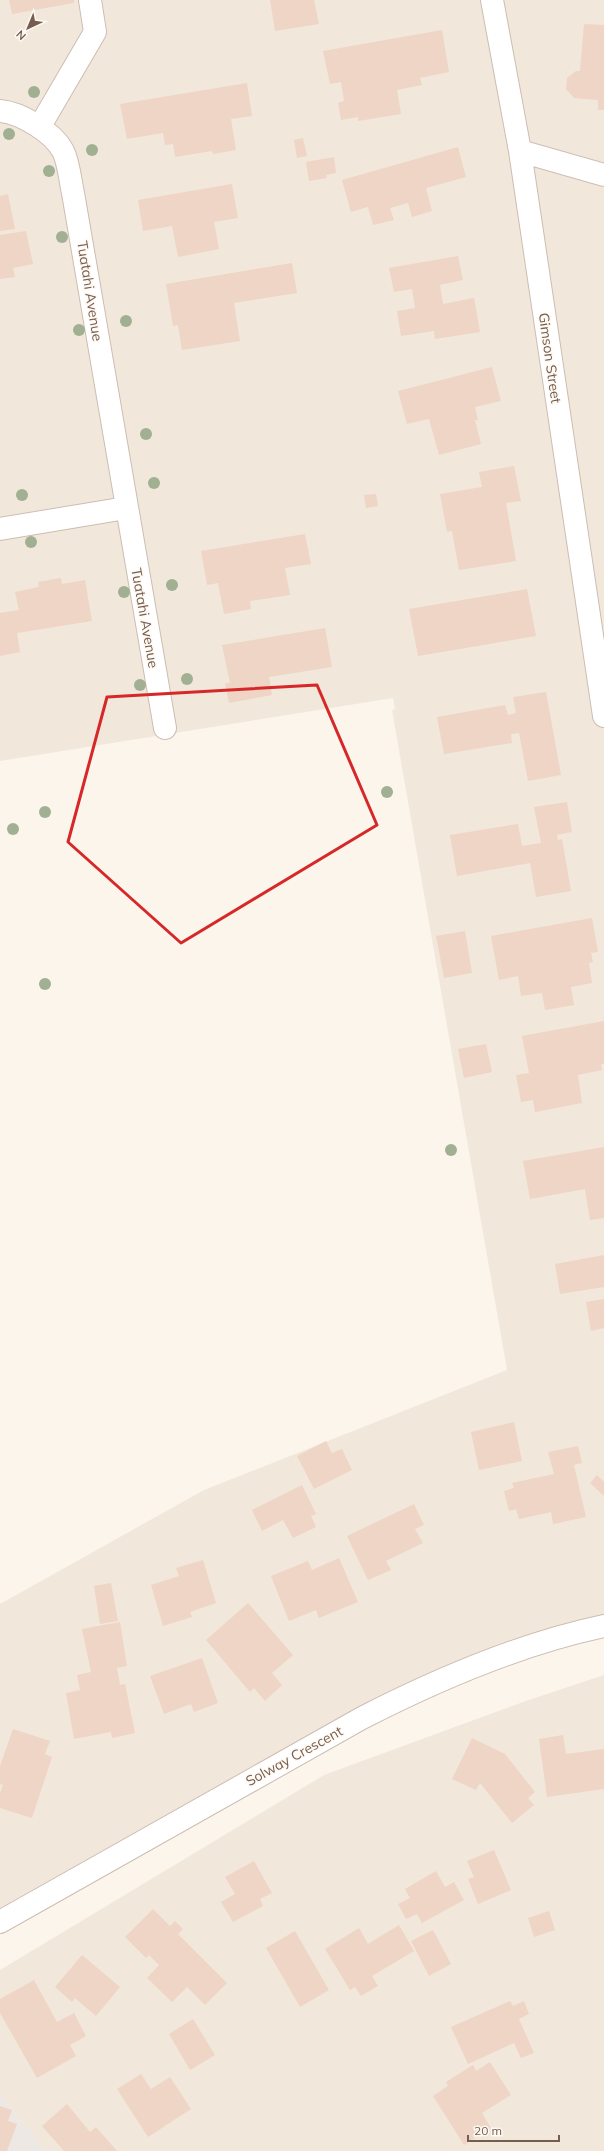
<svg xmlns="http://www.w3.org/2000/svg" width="604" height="2151" font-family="Mulish,sans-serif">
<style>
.residential{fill:#f2e7db}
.industrial{fill:#ede8e4}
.building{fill:#eed5c6}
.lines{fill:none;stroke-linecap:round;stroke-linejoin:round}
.street-casing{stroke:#cdbdb2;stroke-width:24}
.street{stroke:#fff;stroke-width:22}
.tree{fill:#a1b093}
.marked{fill:none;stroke:#d62828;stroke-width:3;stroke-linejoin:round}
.labels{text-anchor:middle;stroke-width:3;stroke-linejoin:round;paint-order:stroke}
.street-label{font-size:14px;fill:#755d50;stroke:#fef9f2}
</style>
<rect width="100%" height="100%" fill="#fbf5ec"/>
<!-- residential -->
<path class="residential" d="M0,0H604V1626L491,1660L0,1922V1604L204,1490L507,1370L392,710L395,709L393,698L0,761Z
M604,1675V2151H46L0,2094V1970L324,1775L526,1701Z"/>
<!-- industrial -->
<path class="industrial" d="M0,2094L46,2151H0Z"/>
<!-- building -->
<path class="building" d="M9,0H74V3L12,14Z
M270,0H314L319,24L275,31Z
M584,24L604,25V110H598V100L574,98L566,89L567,78L576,71H580Z
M442,30L449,72L420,78L422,85L397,90L401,114L358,121V117L341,120L338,103L344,101L341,82L330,84L323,51Z
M247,83L252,116L231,119L236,150L213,154L212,151L175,157L173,144L165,145L163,133L127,139L120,104Z
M303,138L307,156L297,158L294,140Z
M458,147L466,177L426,188L432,211L412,217L408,203L390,208L394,220L373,225L368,207L351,212L342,180Z
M334,157L336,173L326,175L327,178L309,181L306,162Z
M232,184L238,218L214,222L219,249L178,257L172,226L143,231L138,200Z
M8,194L15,229L0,231V196Z
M26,231L33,264L13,268L15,277L0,279V235Z
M458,256L463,280L440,285L443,304L474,298L480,332L435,339L434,331L401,336L397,311L415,308L412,289L394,292L389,268Z
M292,263L297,293L234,303L240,341L182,350L178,325L173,326L166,284Z
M492,367L501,401L475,407L478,420H475L481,444L439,455L429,419L407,424L398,391Z
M514,466L521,501L506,503L516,561L459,570L452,531L447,532L440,494L482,487L479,472Z
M376,494L378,506L366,508L364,495Z
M305,534L311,564L285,568L290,595L250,601L251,609L224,614L218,583L207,585L201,551Z
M61,578L62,584L85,580L92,621L17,633L20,652L0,656V613L19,610L15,592L39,587L38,582Z
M527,589L536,636L418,656L409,609Z
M325,628L332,667L269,677L272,695L229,703L225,683H230L222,645Z
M546,692L561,775L528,781L519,733L511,734L512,743L444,754L437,717L505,705L508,715L516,713L513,697Z
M567,802L572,832L557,835L558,840L562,839L571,891L536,897L530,863L457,876L450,835L518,824L522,846L541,843L534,807Z
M592,918L598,952L591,953L593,962L589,963L592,983L571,987L574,1005L545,1010L542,993L521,996L518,976L499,980L491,936Z
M465,931L472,973L444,978L436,936Z
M604,1021V1064H601L602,1070L578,1075L582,1103L535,1112L533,1100L521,1102L516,1075L529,1073L522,1036Z
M486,1044L492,1072L464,1078L458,1049Z
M604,1147V1218L590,1220L585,1189L530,1199L523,1161Z
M604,1255V1287L560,1294L555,1264Z
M604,1299V1328L591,1331L586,1302Z
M514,1422L522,1461L479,1470L471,1432Z
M326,1441L332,1453L342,1449L352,1470L314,1489L297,1456Z
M578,1446L582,1463L574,1465L586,1517L553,1524L551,1512L519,1519L516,1509L509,1511L504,1491L514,1488L512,1483L554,1474L548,1452Z
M597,1475L604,1482V1496L590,1483Z
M302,1485L316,1514L311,1516L316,1527L293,1538L283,1520L262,1531L252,1510Z
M414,1504L424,1525L415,1529L423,1543L386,1561L391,1570L368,1580L347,1536Z
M339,1558L358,1602L319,1618L316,1610L289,1621L271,1576L308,1561L312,1570Z
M203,1560L216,1603L190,1612L192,1617L163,1626L151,1585L179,1576L176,1568Z
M111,1583L118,1621L100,1624L94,1586Z
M248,1603L293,1655L272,1673L282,1685L265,1701L254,1688L250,1692L206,1640Z
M120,1622L127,1666L117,1668L120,1685L125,1684L135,1733L112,1738L111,1732L74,1739L66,1693L80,1690L77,1675L91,1672L82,1629Z
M202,1658L218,1703L194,1712L191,1704L164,1714L150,1676Z
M13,1729L50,1741L45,1754L52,1757L32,1818L0,1808V1793L3,1785L0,1784V1766Z
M563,1735L566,1754L604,1749V1789L547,1797L539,1739Z
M472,1738L505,1754L535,1792L528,1798L534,1805L512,1823L480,1783L476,1790L452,1779Z
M494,1850L511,1890L478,1904L468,1879L474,1877L467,1861Z
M254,1861L272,1893L260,1899L263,1906L233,1922L221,1902L235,1894L225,1877Z
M436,1871L445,1887L454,1882L464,1900L422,1923L417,1914L406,1919L398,1904L410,1898L405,1889Z
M153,1909L170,1926L175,1921L183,1929L178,1934L227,1983L205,2005L187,1987L172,2002L147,1978L159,1965L149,1955L146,1958L125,1937Z
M549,1911L555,1930L534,1937L528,1918Z
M399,1925L414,1951L372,1976L378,1986L361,1996L355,1987L350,1990L325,1949L359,1928L368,1944Z
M433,1930L451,1964L429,1976L411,1941Z
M295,1931L329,1990L300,2007L266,1948Z
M82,1955L120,1987L96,2016L75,1998L72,2002L55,1987Z
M34,1980L57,2022L74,2013L86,2036L70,2045L76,2056L37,2078L0,2013V1999Z
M510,2001L513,2006L524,2001L529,2014L519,2019L534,2053L521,2058L514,2043L468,2064L451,2027Z
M193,2019L215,2055L190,2070L169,2034Z
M490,2062L511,2095L482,2113L491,2128L464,2145L433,2096L448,2086L446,2082L473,2065L476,2071Z
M141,2074L151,2089L170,2077L191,2109L148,2137L117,2089Z
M67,2104L90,2132L96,2127L117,2151H64L42,2126Z
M0,2106L12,2110L8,2121L17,2124L7,2151H0Z"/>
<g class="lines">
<defs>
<path id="street" d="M492,0L520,151L604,716
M0,111C21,113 53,132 63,151C69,163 70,180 73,193L165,728
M40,126L95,32L90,0
M520,151L604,175
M0,529L126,508
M0,1922L362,1718C438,1679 519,1644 604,1626"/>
</defs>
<!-- street casing -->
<use href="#street" class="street-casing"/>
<!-- street -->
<use href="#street" class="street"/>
</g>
<!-- trees -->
<g class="tree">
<circle cx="34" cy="92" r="6"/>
<circle cx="9" cy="134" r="6"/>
<circle cx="92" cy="150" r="6"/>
<circle cx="49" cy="171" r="6"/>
<circle cx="62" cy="237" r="6"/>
<circle cx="126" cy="321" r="6"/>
<circle cx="79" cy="330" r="6"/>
<circle cx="146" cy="434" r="6"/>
<circle cx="154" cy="483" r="6"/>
<circle cx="22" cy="495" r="6"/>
<circle cx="31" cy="542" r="6"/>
<circle cx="172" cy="585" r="6"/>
<circle cx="124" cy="592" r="6"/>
<circle cx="187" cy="679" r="6"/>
<circle cx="140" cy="685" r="6"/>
<circle cx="387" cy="792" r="6"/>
<circle cx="45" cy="812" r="6"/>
<circle cx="13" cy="829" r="6"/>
<circle cx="45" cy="984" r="6"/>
<circle cx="451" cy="1150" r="6"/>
</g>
<!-- marked area -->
<path class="marked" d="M317,685L377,825L181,943L68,842L107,697Z"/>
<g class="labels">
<!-- street labels -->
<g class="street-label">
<text transform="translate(90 291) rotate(81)" y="5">Tuatahi Avenue</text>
<text transform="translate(550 358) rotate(82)" y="5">Gimson Street</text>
<text transform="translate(145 618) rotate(80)" y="5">Tuatahi Avenue</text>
<text transform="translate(294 1756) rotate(-29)" y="5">Solway Crescent</text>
</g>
</g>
<!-- north arrow -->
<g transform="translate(28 28) rotate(224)" stroke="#fef9f2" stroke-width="3" paint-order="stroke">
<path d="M0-3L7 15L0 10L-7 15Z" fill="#755d50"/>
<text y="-6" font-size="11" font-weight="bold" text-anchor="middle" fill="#755d50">N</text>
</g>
<!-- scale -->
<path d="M468 2135v6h91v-6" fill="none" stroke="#755d50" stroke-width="2"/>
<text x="474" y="2135" font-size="12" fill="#755d50" stroke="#fef9f2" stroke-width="3" paint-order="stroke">20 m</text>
</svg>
